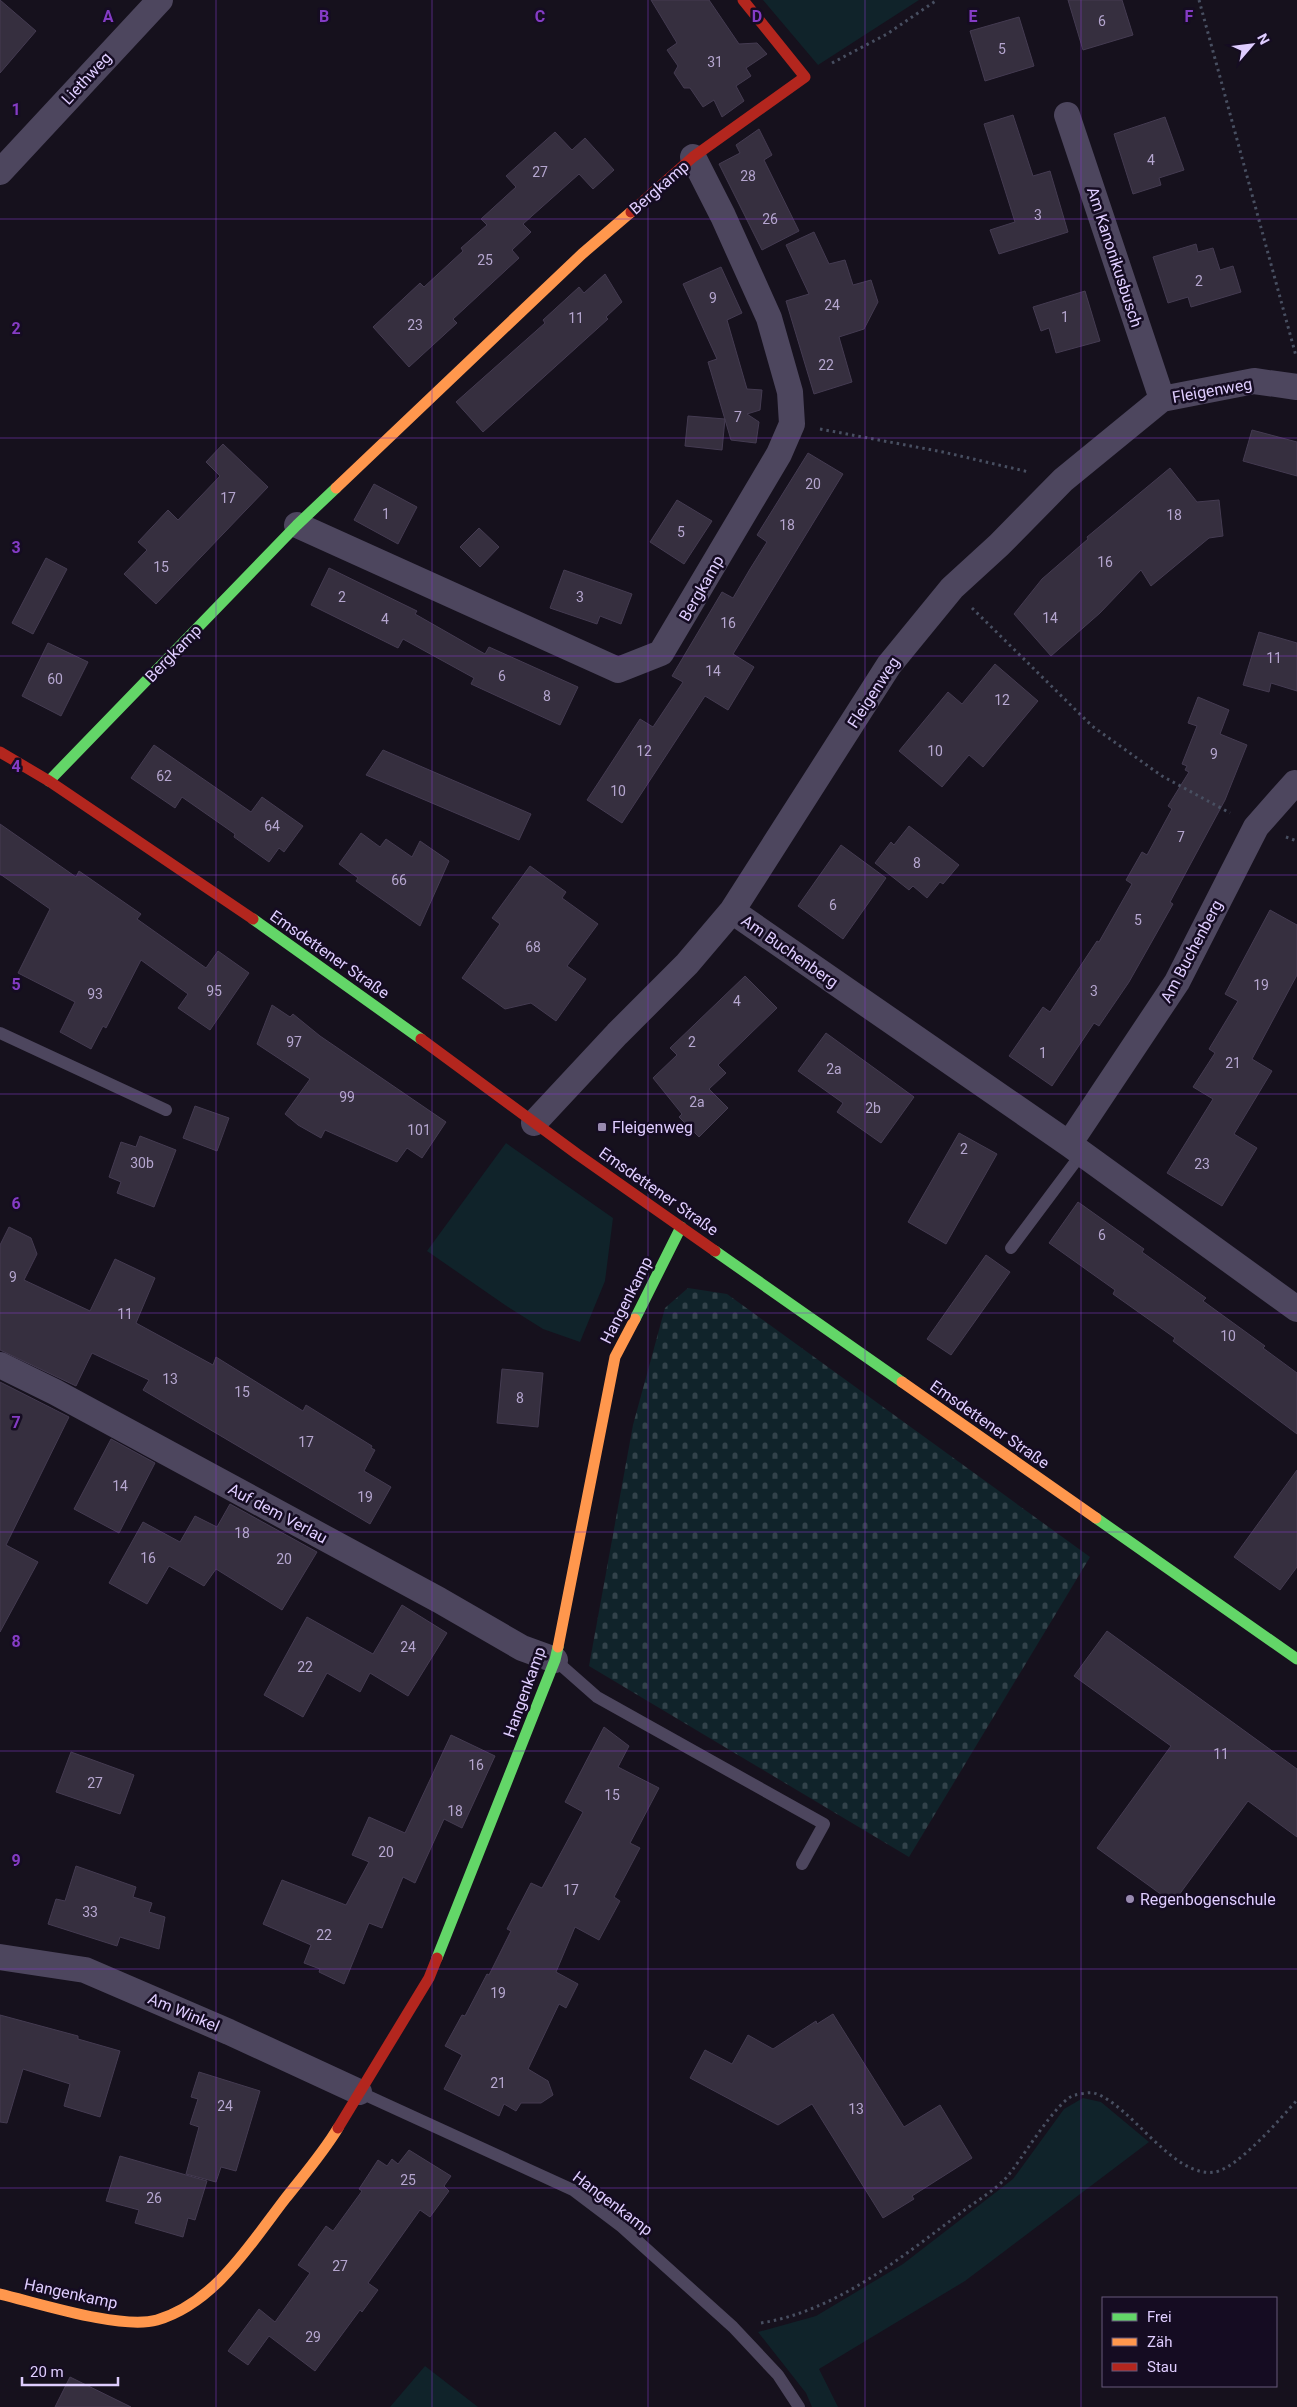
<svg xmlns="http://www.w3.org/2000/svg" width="1297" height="2407" font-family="Roboto,sans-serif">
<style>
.green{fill:#10232a}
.cemetery{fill:url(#cemetery-stones)}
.building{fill:#362f3f;stroke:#443b51}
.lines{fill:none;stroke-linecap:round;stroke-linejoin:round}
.path{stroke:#484f61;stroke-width:3;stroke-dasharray:2.5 4;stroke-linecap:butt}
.lane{stroke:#4d465e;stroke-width:12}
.street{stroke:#4d465e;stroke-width:26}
.fast{stroke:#63d668;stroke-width:11}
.slow{stroke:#ff974d;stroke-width:11}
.jam{stroke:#b3261e;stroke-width:11}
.grid{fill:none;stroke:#853cc5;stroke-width:1;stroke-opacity:0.55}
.poi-dot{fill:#998bb0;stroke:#150c22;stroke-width:2}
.labels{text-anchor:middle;stroke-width:5;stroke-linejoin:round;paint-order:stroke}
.number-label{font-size:14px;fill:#b5a6cf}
.street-label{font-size:16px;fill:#dfcdff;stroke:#150c22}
.poi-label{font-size:16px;fill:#dfcdff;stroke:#150c22;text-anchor:start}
.grid-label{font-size:16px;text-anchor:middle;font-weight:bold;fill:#853cc5;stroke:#150c22;stroke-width:5;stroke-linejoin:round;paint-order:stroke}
</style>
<defs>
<pattern id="cemetery-stones" width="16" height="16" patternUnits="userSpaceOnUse" patternTransform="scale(1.25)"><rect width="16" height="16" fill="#10232a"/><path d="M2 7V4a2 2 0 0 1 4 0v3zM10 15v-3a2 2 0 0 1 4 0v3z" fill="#32424a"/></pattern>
</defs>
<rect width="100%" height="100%" fill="#16111d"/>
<!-- green -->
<path class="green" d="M763,0H919L818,65Z
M506,1143L613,1218L605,1281L580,1342L543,1329L505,1305L427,1251Z
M1083,2098L1101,2102L1149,2142L965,2281L819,2369L838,2407H812L806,2393L758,2332L816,2316L903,2264L1013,2179L1064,2109Z
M425,2366L478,2407H390Z"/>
<!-- cemetery -->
<path class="cemetery" d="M688,1288L727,1294L1090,1557L909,1857L589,1666L633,1425L665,1308Z"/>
<!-- building -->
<path class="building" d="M0,0L36,31L0,73Z
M651,0H709L739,44L757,43L767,54L746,68L751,76L736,86L744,101L722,117L714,100L703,107L690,88H684L674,73L678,66L667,50L677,43Z
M1068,0H1122L1133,35L1083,50Z
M1019,17L1034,66L985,81L970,31Z
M1013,115L1033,176L1050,171L1068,232L999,254L990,230L1015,222L984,124Z
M1165,117L1184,170L1159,178L1161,185L1133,194L1114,134Z
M759,129L772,155L764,160L799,231L762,250L719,164L740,153L736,145Z
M555,132L572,150L585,138L614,170L593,189L579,174L523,224L531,232L512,250L519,258L453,319L457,323L409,367L373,327L420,283L424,287L463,251L461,248L487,225L481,219L516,187L506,176Z
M814,232L829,264L845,260L853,285L871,280L878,302L864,329L839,337L852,382L814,394L786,301L809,294L786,245Z
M1196,244L1198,252L1213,248L1220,270L1233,266L1241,292L1191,307L1188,297L1168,303L1153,257Z
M721,267L742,313L727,320L747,389L762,390L760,410L747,414L759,422L756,443L731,440L708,362L717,359L683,284Z
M605,274L622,302L606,317L608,319L483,432L456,402L545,323L543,320L579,287L584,293Z
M1085,291L1100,341L1056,353L1049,328L1041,331L1033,307Z
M688,416L725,419L722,450L685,446Z
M1252,430L1297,442V476L1243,461Z
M223,444L268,487L156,604L124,574L147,550L138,542L168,510L178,520L220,476L206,462Z
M808,453L843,474L733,654L754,667L728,710L705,696L622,823L587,800L640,719L653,727L683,682L672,676L722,592L733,598L750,569L767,542L757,535Z
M1170,468L1197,502L1219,500L1223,536L1209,538L1151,586L1141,570L1100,613L1051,656L1014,614L1042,579L1088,539L1087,537Z
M374,484L417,507L398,544L354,520Z
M677,500L712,521L684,564L650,542Z
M479,528L499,547L480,567L460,547Z
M46,558L67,569L33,634L12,623Z
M329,568L417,611L415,614L485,654L489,647L578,687L560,725L471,684L474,678L403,639L398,648L311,605Z
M564,570L632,594L621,624L600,616L597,624L550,608Z
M1259,632L1297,643V691L1271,683L1269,692L1243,685Z
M48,643L88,662L61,716L22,696Z
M995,664L1038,701L983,767L969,755L942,787L899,751L948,692L962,704Z
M1198,697L1229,710L1220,734L1247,745L1225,800L1170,902L1173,904L1129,982L1099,1026L1094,1023L1052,1086L1009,1056L1043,1007L1050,1012L1097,941L1099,942L1132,884L1126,880L1142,852L1147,855L1172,809L1168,806L1189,772L1185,770L1187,766L1182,764L1197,726L1188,723Z
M154,745L251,812L262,797L303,826L284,852L279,848L269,862L234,837L235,834L182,797L175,808L131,778Z
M383,750L531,814L519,840L366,775Z
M0,824L76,877L79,871L141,914L137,919L206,968L218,951L249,973L210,1030L178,1008L188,994L141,960L106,1028L103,1026L91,1049L60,1032L75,1002L18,973L50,909L0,874Z
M909,826L959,865L943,884L940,882L927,898L913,886L909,890L875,863L891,842L894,845Z
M361,833L380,847L386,839L412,857L420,841L449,861L420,926L356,881L358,878L339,864Z
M841,845L886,878L843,939L798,906Z
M530,866L566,892L562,898L598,924L567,966L586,979L556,1021L531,1003L505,1009L462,978L500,924L492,918Z
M1270,910L1297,925V975L1252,1059L1272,1071L1234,1134L1257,1148L1222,1206L1167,1173L1213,1099L1193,1087L1215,1053L1209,1049L1238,1001L1225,994Z
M745,976L777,1008L718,1065L726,1073L709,1089L728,1108L699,1137L679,1117L682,1114L653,1078L677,1055L670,1048Z
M272,1005L290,1017L293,1014L320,1036L446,1122L422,1158L407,1148L397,1162L325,1130L321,1138L298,1125L285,1114L310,1079L257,1044Z
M826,1033L914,1097L881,1143L837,1112L843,1103L798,1071Z
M195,1106L229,1118L217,1151L183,1138Z
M959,1133L997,1154L946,1244L908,1222Z
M140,1136L176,1150L154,1207L117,1193L121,1182L109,1177L121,1142L136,1147Z
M1078,1202L1144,1249L1142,1252L1206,1298L1203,1301L1265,1346L1263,1348L1297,1373V1434L1173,1341L1175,1338L1113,1294L1115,1290L1049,1243Z
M9,1227L31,1238L37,1254L24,1280L90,1311L115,1259L155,1278L136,1323L213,1365L216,1357L303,1411L306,1405L372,1446L371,1448L375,1450L364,1471L391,1487L370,1524L143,1390L149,1380L92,1353L76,1386L0,1350V1245Z
M986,1255L1010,1272L951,1355L927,1339Z
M502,1369L543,1373L538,1427L497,1423Z
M0,1382L69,1417L6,1545L38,1562L0,1632Z
M111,1439L155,1463L119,1533L74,1509Z
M1297,1470V1567L1280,1590L1234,1557Z
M230,1504L317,1552L282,1610L216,1569L204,1586L169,1566L147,1604L109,1583L143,1522L180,1542L195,1516L217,1527Z
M402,1605L447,1633L408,1696L370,1673L360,1692L327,1673L303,1717L264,1695L307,1617L373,1654Z
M1107,1631L1297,1769V1837L1248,1801L1173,1903L1097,1848L1171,1746L1074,1676Z
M604,1727L629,1746L618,1767L659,1788L630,1843L640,1848L614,1897L620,1901L599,1940L575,1927L556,1972L578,1984L566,2008L559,2004L528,2069L548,2081L553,2095L541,2103H521L516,2111L504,2104L499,2116L444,2089L462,2055L445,2046L462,2015L465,2016L487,1974L489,1975L511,1931L507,1929L531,1883L542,1888L583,1812L565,1802Z
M451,1735L495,1756L462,1828L444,1819L415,1883L403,1877L382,1928L369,1923L344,1984L319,1972L320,1969L304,1963L311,1945L263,1924L282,1880L346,1905L369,1862L352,1855L369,1817L405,1833Z
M71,1752L134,1775L120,1814L56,1792Z
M76,1866L136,1887L133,1897L152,1903L149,1912L165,1917L159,1949L120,1937L117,1946L48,1924L56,1899L65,1901Z
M833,2014L904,2127L940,2105L972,2158L912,2196L914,2199L883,2218L812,2104L778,2125L690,2078L705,2050L732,2064L748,2035L773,2049L816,2021L817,2024Z
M0,2015L78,2036V2039L120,2051L100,2117L64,2106L70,2084L23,2069L7,2123L0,2122Z
M199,2072L260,2091L236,2171L221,2167L216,2182L186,2174L199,2127L190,2124L198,2099L191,2097Z
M409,2150L451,2176L444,2186L449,2191L430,2217L420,2210L368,2283L378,2290L362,2312L360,2310L315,2371L269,2336L248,2365L228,2351L259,2309L275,2322L310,2273L298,2265L326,2226L333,2231L362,2191L359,2189L378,2160L387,2166L392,2159L398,2164Z
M120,2156L207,2181L195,2220L188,2218L183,2237L135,2223L139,2210L106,2201Z
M70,2377L131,2407H55Z"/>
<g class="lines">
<!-- path -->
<path class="path" d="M1199,0L1296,356
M832,63L887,34L937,0
M820,429L943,452L1029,472
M972,608L1092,726L1162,776L1230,813
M1286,837L1297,841
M761,2323C836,2311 899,2259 958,2215C973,2203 993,2192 1006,2178C1021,2161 1057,2099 1075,2095C1080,2094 1089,2092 1094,2093C1131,2104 1173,2179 1215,2172C1238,2168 1281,2118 1297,2100"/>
<!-- lane -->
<path class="lane" d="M0,1033L166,1110
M1011,1248L1082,1153
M555,1660L597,1697L824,1824L802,1864
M359,2092L573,2190L622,2227L733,2327L778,2375L799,2407"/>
<!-- street -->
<path class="street" d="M1067,115L1162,399
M0,172L160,0
M297,525L618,670L661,653L779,454L792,424L790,392L769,318L723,216L693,157
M732,911L1069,1144L1297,1309
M534,1123L617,1034L687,964L732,911L889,665L952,588L999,545L1063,480L1162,399L1254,381L1297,387
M1069,1144L1177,982L1256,827L1295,783
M0,1365L55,1392L439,1600L522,1648L555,1660
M0,1957L85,1970L229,2032L359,2092"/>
<!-- fast -->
<path class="fast" d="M49,781L297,525L336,488
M253,919L421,1039
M715,1251L902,1382
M635,1319L681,1227
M1096,1518L1297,1659
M437,1958L555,1660L558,1647"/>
<!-- slow -->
<path class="slow" d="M336,488L582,254L631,212
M902,1382L1096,1518
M558,1647L615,1357L635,1319
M0,2294C38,2303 121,2330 157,2320C215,2303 251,2243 285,2199C303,2176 323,2153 338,2128"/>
<!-- jam -->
<path class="jam" d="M631,212L693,157L805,77L743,0
M0,752L49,781L253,919
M421,1039L577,1154L715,1251
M338,2128L429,1978L437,1958"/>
</g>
<!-- grid -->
<path class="grid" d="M216,0V2407M432,0V2407M648,0V2407M865,0V2407M1081,0V2407M0,219H1297M0,438H1297M0,656H1297M0,875H1297M0,1094H1297M0,1313H1297M0,1532H1297M0,1751H1297M0,1969H1297M0,2188H1297"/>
<!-- markers -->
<g class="poi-dot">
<rect x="597" y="1122" width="10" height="10" rx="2.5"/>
<circle cx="1130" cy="1899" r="5"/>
</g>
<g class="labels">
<!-- number labels -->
<g class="number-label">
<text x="1102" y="26">6</text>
<text x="1002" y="54">5</text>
<text x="715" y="67">31</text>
<text x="1151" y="165">4</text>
<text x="540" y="177">27</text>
<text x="748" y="181">28</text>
<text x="1038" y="220">3</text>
<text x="770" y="224">26</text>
<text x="485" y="265">25</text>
<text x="1199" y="286">2</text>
<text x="713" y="303">9</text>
<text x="832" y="310">24</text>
<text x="1065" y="322">1</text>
<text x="576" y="323">11</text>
<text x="415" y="330">23</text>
<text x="826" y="370">22</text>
<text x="738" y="422">7</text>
<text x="813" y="489">20</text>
<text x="228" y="503">17</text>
<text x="386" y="519">1</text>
<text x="1174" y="520">18</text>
<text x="787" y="530">18</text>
<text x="681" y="537">5</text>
<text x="1105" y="567">16</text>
<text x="161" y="572">15</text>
<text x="342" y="602">2</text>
<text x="580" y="602">3</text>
<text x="1050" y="623">14</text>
<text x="385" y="624">4</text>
<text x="728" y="628">16</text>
<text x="1274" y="663">11</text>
<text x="713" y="676">14</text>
<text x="502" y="681">6</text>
<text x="55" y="684">60</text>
<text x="547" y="701">8</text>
<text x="1002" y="705">12</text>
<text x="644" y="756">12</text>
<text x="935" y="756">10</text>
<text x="1214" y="759">9</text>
<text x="164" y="781">62</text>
<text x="618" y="796">10</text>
<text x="272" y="831">64</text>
<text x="1181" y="842">7</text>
<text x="917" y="868">8</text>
<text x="399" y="885">66</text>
<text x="833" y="910">6</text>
<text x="1138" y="925">5</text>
<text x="533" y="952">68</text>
<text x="1261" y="990">19</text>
<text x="214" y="996">95</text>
<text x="1094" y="996">3</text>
<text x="95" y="999">93</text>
<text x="737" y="1006">4</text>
<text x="294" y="1047">97</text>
<text x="692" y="1047">2</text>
<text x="1043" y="1058">1</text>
<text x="1233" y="1068">21</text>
<text x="834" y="1074">2a</text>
<text x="347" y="1102">99</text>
<text x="697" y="1107">2a</text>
<text x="873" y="1113">2b</text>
<text x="419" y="1135">101</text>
<text x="964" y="1154">2</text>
<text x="142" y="1168">30b</text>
<text x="1202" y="1169">23</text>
<text x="1102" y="1240">6</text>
<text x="13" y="1282">9</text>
<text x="125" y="1319">11</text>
<text x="1228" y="1341">10</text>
<text x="170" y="1384">13</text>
<text x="242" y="1397">15</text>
<text x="520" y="1403">8</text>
<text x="306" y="1447">17</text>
<text x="120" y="1491">14</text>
<text x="365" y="1502">19</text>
<text x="242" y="1538">18</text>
<text x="148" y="1563">16</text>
<text x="284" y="1564">20</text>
<text x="408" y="1652">24</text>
<text x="305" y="1672">22</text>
<text x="1221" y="1759">11</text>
<text x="476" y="1770">16</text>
<text x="95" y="1788">27</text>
<text x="612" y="1800">15</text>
<text x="455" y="1816">18</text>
<text x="386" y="1857">20</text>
<text x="571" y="1895">17</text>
<text x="90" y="1917">33</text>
<text x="324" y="1940">22</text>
<text x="498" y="1998">19</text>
<text x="498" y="2088">21</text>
<text x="225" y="2111">24</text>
<text x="856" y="2114">13</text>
<text x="408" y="2185">25</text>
<text x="154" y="2203">26</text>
<text x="340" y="2271">27</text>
<text x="313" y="2342">29</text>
</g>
<!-- street labels -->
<g class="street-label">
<text transform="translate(86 78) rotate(-47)" y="6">Liethweg</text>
<text transform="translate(659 187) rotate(-41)" y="6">Bergkamp</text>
<text transform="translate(1115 257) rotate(72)" y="6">Am Kanonikusbusch</text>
<text transform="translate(1212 390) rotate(-10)" y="6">Fleigenweg</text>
<text transform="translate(701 588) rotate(-60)" y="6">Bergkamp</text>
<text transform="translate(173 653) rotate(-46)" y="6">Bergkamp</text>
<text transform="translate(873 692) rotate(-57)" y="6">Fleigenweg</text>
<text transform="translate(790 951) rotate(35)" y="6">Am Buchenberg</text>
<text transform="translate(1191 951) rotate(-62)" y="6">Am Buchenberg</text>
<text transform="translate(330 954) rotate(35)" y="6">Emsdettener Straße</text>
<text transform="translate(659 1191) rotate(35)" y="6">Emsdettener Straße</text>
<text transform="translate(626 1300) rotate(-63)" y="6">Hangenkamp</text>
<text transform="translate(990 1424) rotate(35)" y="6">Emsdettener Straße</text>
<text transform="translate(278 1513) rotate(28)" y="6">Auf dem Verlau</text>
<text transform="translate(524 1692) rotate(-70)" y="6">Hangenkamp</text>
<text transform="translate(184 2012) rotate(23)" y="6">Am Winkel</text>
<text transform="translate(613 2203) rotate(37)" y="6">Hangenkamp</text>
<text transform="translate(71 2293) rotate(12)" y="6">Hangenkamp</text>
</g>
<!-- poi labels -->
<g class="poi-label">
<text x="612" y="1133">Fleigenweg</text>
<text x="1140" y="1905">Regenbogenschule</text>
</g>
</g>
<g class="grid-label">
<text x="108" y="22">A</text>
<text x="324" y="22">B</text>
<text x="540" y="22">C</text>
<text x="757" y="22">D</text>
<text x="973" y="22">E</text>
<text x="1189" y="22">F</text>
<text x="16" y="115">1</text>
<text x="16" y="334">2</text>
<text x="16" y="553">3</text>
<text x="16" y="772">4</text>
<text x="16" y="990">5</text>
<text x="16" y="1209">6</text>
<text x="16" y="1428">7</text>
<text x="16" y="1647">8</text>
<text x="16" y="1866">9</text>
</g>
<!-- legend -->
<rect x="1102" y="2297" width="175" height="90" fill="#150c22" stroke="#66597a"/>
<rect x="1112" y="2313" width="25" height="8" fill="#63d668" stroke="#66597a"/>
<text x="1147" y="2322" font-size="15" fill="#dfcdff">Frei</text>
<rect x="1112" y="2338" width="25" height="8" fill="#ff974d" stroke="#66597a"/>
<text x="1147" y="2347" font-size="15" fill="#dfcdff">Zäh</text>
<rect x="1112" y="2363" width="25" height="8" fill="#b3261e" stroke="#66597a"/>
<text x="1147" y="2372" font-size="15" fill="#dfcdff">Stau</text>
<!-- north arrow -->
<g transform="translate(1252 45) rotate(62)" stroke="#150c22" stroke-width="4" paint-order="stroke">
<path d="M0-4L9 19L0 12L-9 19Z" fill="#dfcdff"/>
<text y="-8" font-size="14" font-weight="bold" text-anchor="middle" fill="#dfcdff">N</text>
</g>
<!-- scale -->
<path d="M22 2377v8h96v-8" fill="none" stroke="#dfcdff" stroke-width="2.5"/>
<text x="30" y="2377" font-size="15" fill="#dfcdff" stroke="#150c22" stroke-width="4" paint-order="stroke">20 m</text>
</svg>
